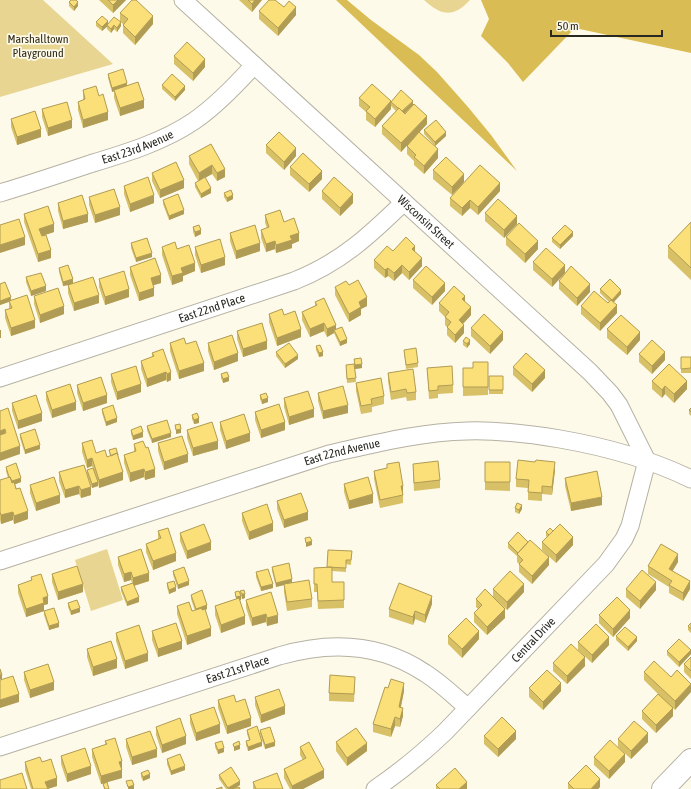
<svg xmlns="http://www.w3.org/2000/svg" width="691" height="789" font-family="'Asap Condensed',sans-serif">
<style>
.green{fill:#e8d592}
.forest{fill:#d9bc54}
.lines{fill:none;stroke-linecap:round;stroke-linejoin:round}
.street-casing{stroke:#b5b1a3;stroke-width:19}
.secondary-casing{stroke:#b5b1a3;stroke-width:24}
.street{stroke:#fff;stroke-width:17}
.secondary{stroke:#fff;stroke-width:22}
.wall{fill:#d8c067}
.shaded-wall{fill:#b09c54}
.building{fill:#fbdf78;stroke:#b09c54}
.labels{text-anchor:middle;stroke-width:3.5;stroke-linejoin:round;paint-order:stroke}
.park-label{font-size:12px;fill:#302b18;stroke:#fefaea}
.street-label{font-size:12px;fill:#282721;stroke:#fefaea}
</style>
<rect width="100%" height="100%" fill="#fefaea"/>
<!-- green -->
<path class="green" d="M0,0H43L113,64L0,97Z
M424,0H470C453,18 442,16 424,0Z
M107,549L123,600L91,611L75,560Z"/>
<!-- forest -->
<path class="forest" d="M336,0H347L371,20L419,55L437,72L468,107L491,135L517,171Z
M481,0H691V53L575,28L523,82L508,63L481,36L489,19Z"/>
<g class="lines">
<defs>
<g id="street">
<path id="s1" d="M183,0L590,372L610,393L619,405L647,461"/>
<path id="s2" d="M0,193C30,184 60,174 90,164C126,153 163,142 194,121C217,105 236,85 254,65"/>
<path id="s3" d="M0,378L294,281C340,263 369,236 404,202"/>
<path id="s4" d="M0,561L329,454C374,444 420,432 467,431C498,430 530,434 560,439C606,447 650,459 691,479"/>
<path id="s5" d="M0,747L279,656C330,641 380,643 425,673C441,683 454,696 468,708"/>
<path id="s6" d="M375,789C400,772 423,753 445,732L606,564L624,539L630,526L647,461"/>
</g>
<path id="secondary" d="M663,789L691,760"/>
</defs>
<!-- street casing -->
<use href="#street" class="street-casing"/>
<!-- secondary casing -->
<use href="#secondary" class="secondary-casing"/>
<!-- street -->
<use href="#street" class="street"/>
<!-- secondary -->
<use href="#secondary" class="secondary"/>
</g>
<!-- wall -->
<path class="wall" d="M99,0H126L113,13Z
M239,0H262L252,12Z
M69,2L78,6L74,11L69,6Z
M284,7L296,15L278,36L259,19V11Z
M120,13L153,24L135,45L123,33V24L121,22V26L117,32L114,29L111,33L107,29V26L102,31L96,26V22L108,25L120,21Z
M174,56L205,67L193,81L174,64Z
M108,74L127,85L144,108L120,116L114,98V91L112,92L108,78Z
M162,85L185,90L175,101L162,89Z
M83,90L108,120L83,128L78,110V102L83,100Z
M359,98L391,101L413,105L405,113L427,124L401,152L382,134V126L396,111L391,106V109L375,127L366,120V112L359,106Z
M42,109L72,128L48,136L42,117Z
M11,119L41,137L17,145L11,127Z
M424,130L446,136L435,146L424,134Z
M211,144L225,177L217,181L212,174L205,178L211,193L201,198L195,187V183L198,181L189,164V156Z
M266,145L296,156L284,170L266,153Z
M407,146L438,158L424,174L414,165V161L407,154Z
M290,167L322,179L309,192L290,175Z
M433,170L464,182L452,195L433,179Z
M152,173L184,188L160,198L152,181Z
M124,186L154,203L130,212L124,194Z
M322,191L353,203L340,216L322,199Z
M500,191L478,215L470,208L462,216L450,206V198Z
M224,193L233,199L227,202L224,197Z
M89,197L120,215L95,223L89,205Z
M163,200L184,214L169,220L163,204Z
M58,203L88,222L63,229L58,211Z
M485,213L517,224L504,238L485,221Z
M24,214L54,232L41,236L51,258L38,262L24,222Z
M265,215L284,222L299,241L292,244V248L276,253L275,249L266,252L261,238V230L267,228L265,223Z
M691,222V280L668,258V246Z
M193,227L201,234L195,237L193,232Z
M230,233L260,251L236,259L230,241Z
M573,236L560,249L552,242V238Z
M506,237L538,249L525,263L506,245Z
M131,243L152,257L136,262L131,248Z
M162,247L177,249L195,271L183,276V281L172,285L162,255Z
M195,247L225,265L201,273L195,255Z
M393,251L415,252L422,266L409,280L402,273L394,281L388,276L385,278L374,268V260Z
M533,262L565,273L552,287L533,270Z
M130,267L161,283L153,285L154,296L139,301L130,275Z
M59,268L73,284L63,286L59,272Z
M26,277L46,291L31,296L26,282Z
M99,279L129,297L105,305L99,287Z
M413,280L445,291L432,305L413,288Z
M559,281L590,292L577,306L559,289Z
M0,284L11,300L35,328L11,336L5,318V310L9,309V302L0,305Z
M68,285L99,303L74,311L68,293Z
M349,285L367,306L361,309V315L349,322L335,295V287Z
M600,289L621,294L614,302L617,313L600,331L581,314V306L608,303L609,302L600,293Z
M34,296L64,314L40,323L34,304Z
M315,302L336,329L347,343L340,346L334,333L327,337L324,331L310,337L302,320V312L315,306Z
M465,302L471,315L463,324L464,333L455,343L447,335V327L445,325V317L439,311V303Z
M269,314L284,315L301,337L277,346L269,322Z
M471,328L503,340L490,354L471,336Z
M607,329L640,340L627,355L607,338Z
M237,331L267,349L243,357L237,339Z
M463,341L470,344L467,348L463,345Z
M170,343L186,344L204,371L179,379L170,351Z
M208,343L238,361L214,370L208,351Z
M316,346L323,356L319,357L316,350Z
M163,349L171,380L167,382L166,380L147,387L141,369V361L152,357V353Z
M404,350L418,363V367L406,369Z
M276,352L298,359L285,368L276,356Z
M639,354L665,360L652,374L639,362Z
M681,357H691V373H681Z
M354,359L362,368L355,369L356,382L347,383L346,365L354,364Z
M488,362V395L463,396V368H473Z
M513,367L545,378L532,392L513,375Z
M427,368L453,385V393L438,394V398L429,399Z
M388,373L416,392V400L407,401L406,397L391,400L388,381Z
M111,374L141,392L117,400L111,382Z
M221,374L229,381L223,383L221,378Z
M489,376H503V394H489Z
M652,381L687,389L674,403L665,394L662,398L652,389Z
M356,383L384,396V404L372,407V412L361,414L356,391Z
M77,385L107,403L83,411L77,393Z
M46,392L76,410L52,418L46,400Z
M318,393L348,413L323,419L318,401Z
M260,395L268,402L262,404L260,399Z
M284,398L314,417L289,425L284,407Z
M12,403L42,421L18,429L12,411Z
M691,408V416L689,414V410Z
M102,409L117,422L106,426L102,413Z
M255,412L285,430L261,438L255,420Z
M192,415L199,423L194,424L192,419Z
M220,422L250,441L226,449L220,430Z
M147,426L171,437L152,443L147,430Z
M131,430L143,437L133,440L131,434Z
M187,430L218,449L193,456L187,438Z
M20,434L40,449L25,454L20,438Z
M82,443L96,453L107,457L110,456L109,450L118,456L123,480L99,488L98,483V486L92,488L87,474V470L93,468L92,466L87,468L82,452Z
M158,443L188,462L164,470L158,451Z
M134,444L146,448L155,477L145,480L144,477L130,482L124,463V455L134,452Z
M485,462H510V491L485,490Z
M387,464L403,494V503L380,508L374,479V471L387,468Z
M413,464L440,480V488L414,491L413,472Z
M6,467L21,482L15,484L28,519L14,524L13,520L1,524L0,520V480L8,478L6,471Z
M555,470L552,495L542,494V501L528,500V488L516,487V479Z
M59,472L91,487V495L81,498L79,494L65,498L59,481Z
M565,478L602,505L571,511L565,486Z
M344,484L373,503L349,509L344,492Z
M30,485L60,503L36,511L30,493Z
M277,501L308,520L284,528L277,509Z
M515,508L522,509L519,514L515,512Z
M242,513L273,531L249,540L242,521Z
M158,531L176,561L153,570L146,552V544L158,539Z
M553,531L573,545L556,563L542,550V542L547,537L546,536V532Z
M180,533L211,550L187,559L180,541Z
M508,543L549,565L532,584L519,572V564L517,562V556L508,548Z
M352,551L351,565L346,564V572L332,571V582L344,600V608L318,609L317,592H314V568L327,567Z
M118,557L149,581L134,586L139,602L127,606L121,591V587L132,583L131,580L124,582L118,565Z
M678,562L672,571L690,589L683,601L669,593V587L648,574V566Z
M272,567L312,599V607L287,611L284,592V585L276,587L272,571Z
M173,571L189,585L178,589L173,575Z
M256,572L273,588L261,591L256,577Z
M52,574L83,592L58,600L52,582Z
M31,577L48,604L44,605V611L26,617L18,593V585L31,581Z
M167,583L176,591L169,594L167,587Z
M493,589L524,592L507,610L493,597Z
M626,589L656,590L640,609L626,597Z
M240,591L245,598L242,599L241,596V600H240L245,624L221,633L215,615V606L236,599L235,592L240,595Z
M191,595L207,609L205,610L211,636L187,645L177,614V606L192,611H195L191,599Z
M476,599L505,618L487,635L474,622V613L478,609L476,607Z
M246,600L278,623L267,626L266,622L252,626L246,608Z
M68,603L80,612L71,615L68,607Z
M432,604L425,623L415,619L413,625L389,617V609Z
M44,611L59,627L49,630L44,615Z
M599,615L630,618L613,637L599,623Z
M691,623V633L688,630V626Z
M152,631L182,649L158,657L152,640Z
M116,633L148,661L125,669L116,641Z
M448,636L479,639L462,658L448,644Z
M616,636L637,641L628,651L616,640Z
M578,642L609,645L592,663L578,650Z
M87,649L117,668L93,676L87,657Z
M667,651L691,654L679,667L667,655Z
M691,657V679L684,672V664Z
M553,663L585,666L567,684L553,671Z
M677,670L675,710L673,708V716L656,733L642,719V711L658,694L644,680V672L671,677Z
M24,672L54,690L30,698L24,680Z
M355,685L354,702L329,701V693Z
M388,688L404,691L401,707L403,716L400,727L395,726L391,737L373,732V724Z
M529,688L561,691L543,710L529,697Z
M255,697L285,714L261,723L255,705Z
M218,700L236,702L251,726L227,734L218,708Z
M190,715L220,733L196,741L190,723Z
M156,727L186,744L162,753L156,735Z
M247,730L262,746L248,751L246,745V741L249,740L247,734Z
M260,730L275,746L265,749L260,734Z
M484,736L516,739L498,757L484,744Z
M126,739L157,757L132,765L126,747Z
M618,739L648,742L631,759L618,747Z
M105,741L122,769V778L107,782L109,789H104L103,784H101L92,757V749L105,745Z
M336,742L367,751L347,766L336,751Z
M215,743L224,752L218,754L215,747Z
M300,747L324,778L303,789H290L284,778V769L303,760L300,755Z
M61,756L91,774L67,782L61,764Z
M594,757L625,762L609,779L594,765Z
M167,759L185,770L171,775L167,764Z
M25,762H42L57,786L48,789H31L25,770Z
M141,773L150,778L143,781L141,777Z
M219,775L240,785L235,788L240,789H226L219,779Z
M253,782L283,789H253Z
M568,783L600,787L598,789H568Z
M436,785L467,789H436Z"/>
<!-- shaded-wall -->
<path class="shaded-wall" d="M118,0H126L113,13V5Z
M255,0H262L252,12V4Z
M78,2V6L74,11V7Z
M296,7V15L278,36V28Z
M153,16V24L135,45V37Z
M108,21V26L102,31V27Z
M121,22V26L117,32V28Z
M114,25V29L111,33V29Z
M205,59V67L193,81V73Z
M127,83V87L112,92V88Z
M185,86V90L175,101V97Z
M144,100V108L120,116V108Z
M391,101V109L375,127V119Z
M413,101V105L402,116V112Z
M108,112V120L83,128V120Z
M427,116V124L401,152V143Z
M72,120V128L48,136V128Z
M41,129V137L17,145V137Z
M446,132V136L435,146V142Z
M296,148V156L284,170V162Z
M438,149V158L424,174V166Z
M212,165V174L199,181V173Z
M225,169V177L217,181V173Z
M322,171V179L309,192V184Z
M464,174V182L452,195V187Z
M184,180V188L160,198V190Z
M500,183V191L478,215V207Z
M211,188V193L201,198V194Z
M353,194V203L340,216V208Z
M154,195V203L130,212V204Z
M233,195V199L227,202V198Z
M470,200V208L462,216V208Z
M120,207V215L95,223V215Z
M184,210V214L169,220V216Z
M88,214V222L63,229V221Z
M517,216V224L504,238V230Z
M54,224V232L39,237V229Z
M201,230V234L195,237V232Z
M573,232V236L560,249V245Z
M299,233V241L292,244V248L276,253V245L290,236Z
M25,237V245L0,253V245Z
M275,241V249L266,252V244Z
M538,241V249L525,263V254Z
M260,243V251L236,259V251Z
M415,246V254L412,249Z
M51,250V258L38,262V254Z
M152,253V257L136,262V258Z
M225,257V265L201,273V265Z
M422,258V266L409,280V272Z
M195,263V271L183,276V281L172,285V276L181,268Z
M402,265V273L394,281V273Z
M565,265V273L552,287V279Z
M388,268V276L385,278V270Z
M161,275V283L151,286V278Z
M73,279V284L63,286V282Z
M445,283V291L432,305V297Z
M590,284V292L577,306V298Z
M46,286V291L31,296V291Z
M154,288V296L139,301V293Z
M129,289V297L105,305V297Z
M621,290V294L612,304V300Z
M99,295V303L74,311V303Z
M465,296V304L462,299Z
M11,297V301L0,305V301Z
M367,297V306L361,309V315L349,322V314L359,302Z
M617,305V313L600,331V323Z
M64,306V314L40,323V315Z
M471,307V315L459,328V320Z
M35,320V328L11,336V328Z
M324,323V331L310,337V329Z
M336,325V333L334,330V333L327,337V329Z
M464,325V333L455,343V335Z
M301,329V337L277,346V338Z
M0,330H1V338H0Z
M503,332V340L490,354V346Z
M640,332V340L627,355V347Z
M347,339V343L340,346V342Z
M470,340V344L467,348V344Z
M267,341V349L243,357V349Z
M323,352V356L319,357V353Z
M665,352V360L652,374V366Z
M238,353V361L214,370V362Z
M298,355V359L285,368V364Z
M204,363V371L179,379V371Z
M362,364V368L355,369V365Z
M545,370V378L532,392V384Z
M166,372V380L147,387V379Z
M171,372V380L167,382V374Z
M229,377V381L223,383V379Z
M687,381V389L674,403V394Z
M141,384V392L117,400V392Z
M665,386V394L662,398V390Z
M107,395V403L83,411V403Z
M268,398V402L262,404V400Z
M76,402V410L52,418V410Z
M348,405V413L323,419V411Z
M314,409V417L289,425V417Z
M42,413V421L18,429V421Z
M117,418V422L106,426V422Z
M199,418V423L194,424V420Z
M285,422V430L261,438V430Z
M5,429V437L0,439V431Z
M181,429V433L176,434V430Z
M143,432V437L133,440V436Z
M171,433V437L152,443V439Z
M250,433V441L226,449V441Z
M218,441V449L193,456V448Z
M40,445V449L25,454V450Z
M20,446V454L0,461V453Z
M188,454V462L164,470V462Z
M92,458V466L87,468V460Z
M555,462V470L552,495V487Z
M144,469V477L130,482V473Z
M155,469V477L145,480V472Z
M123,472V480L99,488V480Z
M21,478V482L11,486V482Z
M98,482V486L92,488V484Z
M79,486V494L65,498V490Z
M401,486H403V494H401Z
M91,487V495L81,498V490Z
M373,494V503L349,509V501Z
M60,495V503L36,511V503Z
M602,497V505L571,511V503Z
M522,505V509L519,514V510Z
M28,511V519L14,524V516Z
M13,512V520L1,524V515Z
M308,512V520L284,528V520Z
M273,523V531L249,540V532Z
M573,537V545L556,563V555Z
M312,541V545L306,547V543Z
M211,542V550L187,559V551Z
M176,553V561L153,570V561Z
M678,554V562L669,577V569Z
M549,557V565L532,584V576Z
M131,572V580L124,582V574Z
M149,573V581L133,586V578Z
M292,579V583L276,587V583Z
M189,581V585L178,589V585Z
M690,581V589L683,601V593Z
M656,582V590L640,609V601Z
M83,584V592L58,600V592Z
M273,584V588L261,591V587Z
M524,584V592L507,610V602Z
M176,587V591L169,594V590Z
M242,594H245V598L242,599Z
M48,596V604L44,605V611L26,617V609L43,598Z
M241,596V600L236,601V597Z
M432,596V604L425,623V615Z
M139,597V602L127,606V602Z
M207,605V609L196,613V609Z
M80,608V612L71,615V611Z
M505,609V618L487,635V627Z
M630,610V618L613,637V629Z
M415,611V619L413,625V617Z
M266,614V622L252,626V618Z
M278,615V623L267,626V618Z
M245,616V624L221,633V625Z
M59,623V627L49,630V626Z
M211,628V636L187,645V636Z
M479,631V639L462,658V649Z
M609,637V645L592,663V655Z
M637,637V641L628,651V647Z
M182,641V649L158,657V649Z
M691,650V654L679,667V662Z
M148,653V661L125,669V661Z
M585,657V666L567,684V676Z
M117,659V668L93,676V667Z
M0,675H2V679H0Z
M54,682V690L30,698V690Z
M404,683V691L399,715V707Z
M561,683V691L543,710V702Z
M691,684V692L675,710V701Z
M19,694V702L0,708V700Z
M285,706V714L261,723V715Z
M403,708V716L400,727V719Z
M673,708V716L656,733V725Z
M395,717V726L391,737V729Z
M251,718V726L227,734V726Z
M220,724V733L196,741V733Z
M516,731V739L498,757V749Z
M648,733V742L631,759V751Z
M186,736V744L162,753V745Z
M262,742V746L248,751V747Z
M275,742V746L265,749V745Z
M367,743V751L347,766V758Z
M240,745V749L234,751V747Z
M224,748V752L218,754V750Z
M157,749V757L132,765V757Z
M625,754V762L609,779V771Z
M122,761V769L119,770V762Z
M91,766V774L67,782V774Z
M185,766V770L171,775V771Z
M122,770V778L101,784V776Z
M324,770V778L303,789H292V786Z
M150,774V778L143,781V777Z
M57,778V786L47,789L45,782Z
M600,779V787L598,789H591Z
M240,781V785L233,789H228V788Z
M467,782V789H459Z
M134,785V789H128V787Z"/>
<!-- building -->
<path class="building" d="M71,0H76L78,2L74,7L69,2Z
M108,0H118L113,5Z
M132,0H136L153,16L135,37L123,25L128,19L120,13Z
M248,0H255L252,4Z
M269,0H275L284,7L289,1L296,7L278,28L259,11Z
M102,16L108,21L102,27L96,22Z
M114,17L121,22L117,28L114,25L111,29L107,25Z
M187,42L205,59L193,73L174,56Z
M123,69L127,83L112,88L108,74Z
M172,74L185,86L175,97L162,85Z
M138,82L144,100L120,108L114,90Z
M372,84L391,101L375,119L366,111L370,107L359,98Z
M96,86L99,96L103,94L108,112L83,120L78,102L85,99L83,90Z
M401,90L413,101L402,111L399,108H398L391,102Z
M67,102L72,120L48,128L42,109Z
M414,104L427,116L401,143L382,126L399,108L405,114Z
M35,111L41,129L17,137L11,119Z
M436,120L446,132L435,142L424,130Z
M279,132L296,148L284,162L266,145Z
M419,132L438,149L424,166L414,157L416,155L407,146Z
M211,144L225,169L217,173L212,165L199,173L189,156Z
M303,153L322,171L309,184L290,167Z
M446,157L464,174L452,187L433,170Z
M176,162L184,180L160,190L152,173Z
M480,165L500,183L478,207L470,200L462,208L450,198Z
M148,177L154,195L130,204L124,186Z
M205,177L211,188L201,194L195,183Z
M334,177L353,194L340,208L322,191Z
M114,189L120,207L95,215L89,197Z
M231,190L233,195L227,198L224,193Z
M178,194L184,210L169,216L163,200Z
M82,195L88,214L63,221L58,203Z
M498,199L517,216L504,230L485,213Z
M48,206L54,224L39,229L42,236L46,235L51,250L38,254L24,214Z
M280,210L284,222L294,218L299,233L290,236L292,240L276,245L275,241L266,244L261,230L269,227L265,215Z
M19,219L25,237L0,245V225Z
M691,222V268L668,246Z
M519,223L538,241L525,254L506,237Z
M199,225L201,230L195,232L193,227Z
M255,225L260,243L236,251L230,233Z
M565,225L573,232L560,245L552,238Z
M406,237L415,246L412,249L422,258L409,272L402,265L394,273L388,268L385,270L374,260L387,246L393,251Z
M147,238L152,253L136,258L131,243Z
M220,239L225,257L201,265L195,247Z
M175,242L177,249L189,245L195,263L181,268L183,273L172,276L162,247Z
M546,248L565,265L552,279L533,262Z
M155,258L161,275L151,278L154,288L139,293L130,267Z
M68,265L73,279L63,282L59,268Z
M426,266L445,283L432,297L413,280Z
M571,266L590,284L577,298L559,281Z
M124,271L129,289L105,297L99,279Z
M41,273L46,286L31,291L26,277Z
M93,277L99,295L74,303L68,285Z
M610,279L621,290L612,300L600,289Z
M358,280L367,297L359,302L361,307L349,314L335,287L346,281L349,285Z
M5,282L11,297L0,301V284Z
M454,286L465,296L462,299L471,307L459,320L464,325L455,335L447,327L451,322L445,317L449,312L439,303Z
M58,288L64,306L40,315L34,296Z
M594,291L608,303L611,300L617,305L600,323L581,306Z
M27,295L35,320L11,328L5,310L12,308L9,301Z
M324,298L336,325L327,329L324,323L310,329L302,312L317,305L315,302Z
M282,309L284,315L295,311L301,329L277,338L269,314Z
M484,314L503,332L490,346L471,328Z
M621,315L640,332L627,347L607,329Z
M262,323L267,341L243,349L237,331Z
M342,327L347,339L340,342L334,330Z
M232,335L238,353L214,362L208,343Z
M466,337L470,340L467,344L463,341Z
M184,338L186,344L196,341L204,363L179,371L170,343Z
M652,340L665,352L652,366L639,354Z
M289,343L298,355L285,364L276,352Z
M320,345L323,352L319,353L316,346Z
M416,348L418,363L406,365L404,350Z
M163,349L171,372L167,374L166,372L147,379L141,361L154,356L152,353Z
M526,353L545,370L532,384L513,367Z
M681,357H691V368L681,369Z
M361,358L362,364L355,365L354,359Z
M473,362H488V387H463V368H473Z
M354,364L356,378L347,379L346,365Z
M669,364L687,381L674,394L665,386L662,390L652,381Z
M136,366L141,384L117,392L111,374Z
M452,366L453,385L438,386V390L429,391L427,368Z
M413,369L416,392L407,393L406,389L391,392L388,373Z
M227,372L229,377L223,379L221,374Z
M489,376H503V390H489Z
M101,377L107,395L83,403L77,385Z
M381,378L384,396L371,399L372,404L361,406L356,383Z
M70,384L76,402L52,410L46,392Z
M343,386L348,405L323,411L318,393Z
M308,391L314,409L289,417L284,398Z
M266,393L268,398L262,400L260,395Z
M36,395L42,413L18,421L12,403Z
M279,404L285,422L261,430L255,412Z
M113,405L117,418L106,422L102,409Z
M8,408L20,446L0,453V435L6,433L5,429L0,431V411Z
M691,408V412L689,410Z
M197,413L199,418L194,420L192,415Z
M244,414L250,433L226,441L220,422Z
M167,420L171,433L152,439L147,426Z
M212,422L218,441L193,448L187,430Z
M180,424L181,429L176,430L175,425Z
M141,426L143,432L133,436L131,430Z
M35,429L40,445L25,450L20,434Z
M182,436L188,454L164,462L158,443Z
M92,440L96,453L105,450L107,457L117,453L123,472L99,480L92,458L87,460L82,443Z
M143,441L146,448L148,447L155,469L145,472L144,469L130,473L124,455L136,451L134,444Z
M116,448L118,455L117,453L111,456L109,450Z
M518,460L535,462L536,460L555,462L552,487L542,486V493L528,492L529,480L516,479Z
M438,461L440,480L414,483L413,464Z
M399,462L403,486H401L403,495L380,500L374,471L387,468V464Z
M485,462H510V482H485Z
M16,463L21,478L12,481L10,477H9L6,467Z
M84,465L91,487L81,490L79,486L65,490L59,472Z
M93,468L98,482L92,484L87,470Z
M597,471L602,497L571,503L565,478Z
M10,477L12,483L14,482L16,489L20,488L28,511L14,516L13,512L1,515L0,512V480Z
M54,477L60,495L36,503L30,485Z
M368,477L373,494L349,501L344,484Z
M301,493L308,512L284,520L277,501Z
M517,503L522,505L519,510L515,508Z
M267,504L273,523L249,532L242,513Z
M204,524L211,542L187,551L180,533Z
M560,524L573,537L556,555L542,542Z
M168,528L176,553L153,561L146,544L161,538L158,531Z
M550,528L553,531L549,535L546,532Z
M518,532L528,542L518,553L508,543Z
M310,537L312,541L306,543L305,538Z
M530,540L549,557L532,576L519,564L523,560L517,554Z
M661,544L678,554L669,569L690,581L683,593L669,585L672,581L648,566Z
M141,549L149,573L133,578L131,572L124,574L118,557Z
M328,550L352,551L351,560H346V568L327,567Z
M289,563L292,579L276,583L272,567Z
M77,566L83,584L58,592L52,574Z
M184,567L189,581L178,585L173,571Z
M332,567V582H344V600L318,601L317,584H314V568Z
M268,569L273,584L261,587L256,572Z
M642,570L656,582L640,601L626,589Z
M510,571L524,584L507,602L493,589Z
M41,574L48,596L43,598L44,603L26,609L18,585L32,580L31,577Z
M309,580L312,599L287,602L284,584Z
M174,581L176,587L169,590L167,583Z
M133,583L139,597L127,602L121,587Z
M399,583L432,596L425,615L415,611L413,617L389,609Z
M485,589L505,609L487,627L474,613L482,605L476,599Z
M202,590L207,605L196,609L191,595Z
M244,590L245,594H242L240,591Z
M239,591L241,596L236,597L235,592Z
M271,592L278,615L267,618L266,614L252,618L246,600Z
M617,597L630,610L613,629L599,615Z
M239,598L245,616L221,625L215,606Z
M77,600L80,608L71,611L68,603Z
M189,602L192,611L202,608V610L205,609L211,628L187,636L177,606Z
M54,608L59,623L49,626L44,611Z
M466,618L479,631L462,649L448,636Z
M176,623L182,641L158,649L152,631Z
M691,623V629L688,626Z
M596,624L609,637L592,655L578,642Z
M139,625L148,653L125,661L116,633Z
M625,627L637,637L628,647L616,636Z
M679,639L691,650L679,662L667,651Z
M111,641L117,659L93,667L87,649Z
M571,644L585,657L567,676L553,663Z
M691,657V671L684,664Z
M654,661L671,677L677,670L691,684L675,701L644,672Z
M48,664L54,682L30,690L24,672Z
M0,669L2,675H0Z
M547,670L561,683L543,702L529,688Z
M330,675L355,677L354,694L329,693Z
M13,676L19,694L0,700V680Z
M391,679L404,683L399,707L403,708L400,719L395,717L391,729L373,724L385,687L388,688Z
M279,689L285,706L261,715L255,697Z
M658,694L673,708L656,725L642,711Z
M234,695L236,702L245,699L251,718L227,726L218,700Z
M214,707L220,724L196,733L190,715Z
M502,717L516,731L498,749L484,736Z
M180,718L186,736L162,745L156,727Z
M634,721L648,733L631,751L618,739Z
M257,726L262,742L248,747L246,741L250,740L247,730Z
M270,727L275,742L265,745L260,730Z
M356,728L367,743L347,758L336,742Z
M150,731L157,749L132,757L126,739Z
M115,738L122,761L119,762L122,770L101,776L92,749L107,744L105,741Z
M610,740L625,754L609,771L594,757Z
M222,741L224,748L218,750L215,743Z
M239,741L240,745L234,747L233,744Z
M309,742L324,770L292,786L284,769L306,758L300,747Z
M85,748L91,766L67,774L61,756Z
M180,754L185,766L171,771L167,759Z
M40,757L42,762L51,759L57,778L45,782L48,789H33L25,762Z
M586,765L600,779L591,789H574L568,783Z
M231,767L240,781L228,788L219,775Z
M455,768L467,782L459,789H440L436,785Z
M148,770L150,774L143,777L141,773Z
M22,773L27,789H0V780Z
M277,773L283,789H256L253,782Z
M132,780L134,785L128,787L126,781Z
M107,782L109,789H105L103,784Z
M222,787V789H216Z
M239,787L240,789H231Z"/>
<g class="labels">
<!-- park labels -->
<g class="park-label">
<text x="38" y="43">Marshalltown<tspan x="38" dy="14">Playground</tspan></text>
</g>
<!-- street labels -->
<g class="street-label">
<text dy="4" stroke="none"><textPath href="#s2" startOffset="145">East 23rd Avenue</textPath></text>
<text dy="4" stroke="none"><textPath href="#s1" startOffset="329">Wisconsin Street</textPath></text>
<text dy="4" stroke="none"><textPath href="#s3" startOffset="223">East 22nd Place</textPath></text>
<text dy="4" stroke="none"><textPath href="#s4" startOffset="359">East 22nd Avenue</textPath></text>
<text dy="4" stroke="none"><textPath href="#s6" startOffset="218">Central Drive</textPath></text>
<text dy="4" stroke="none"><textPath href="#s5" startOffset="250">East 21st Place</textPath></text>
</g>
</g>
<!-- scale -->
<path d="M551 30v6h111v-6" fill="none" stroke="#282721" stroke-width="2"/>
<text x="557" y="30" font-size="12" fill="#282721" stroke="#fefaea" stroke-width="3" paint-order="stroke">50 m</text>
</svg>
